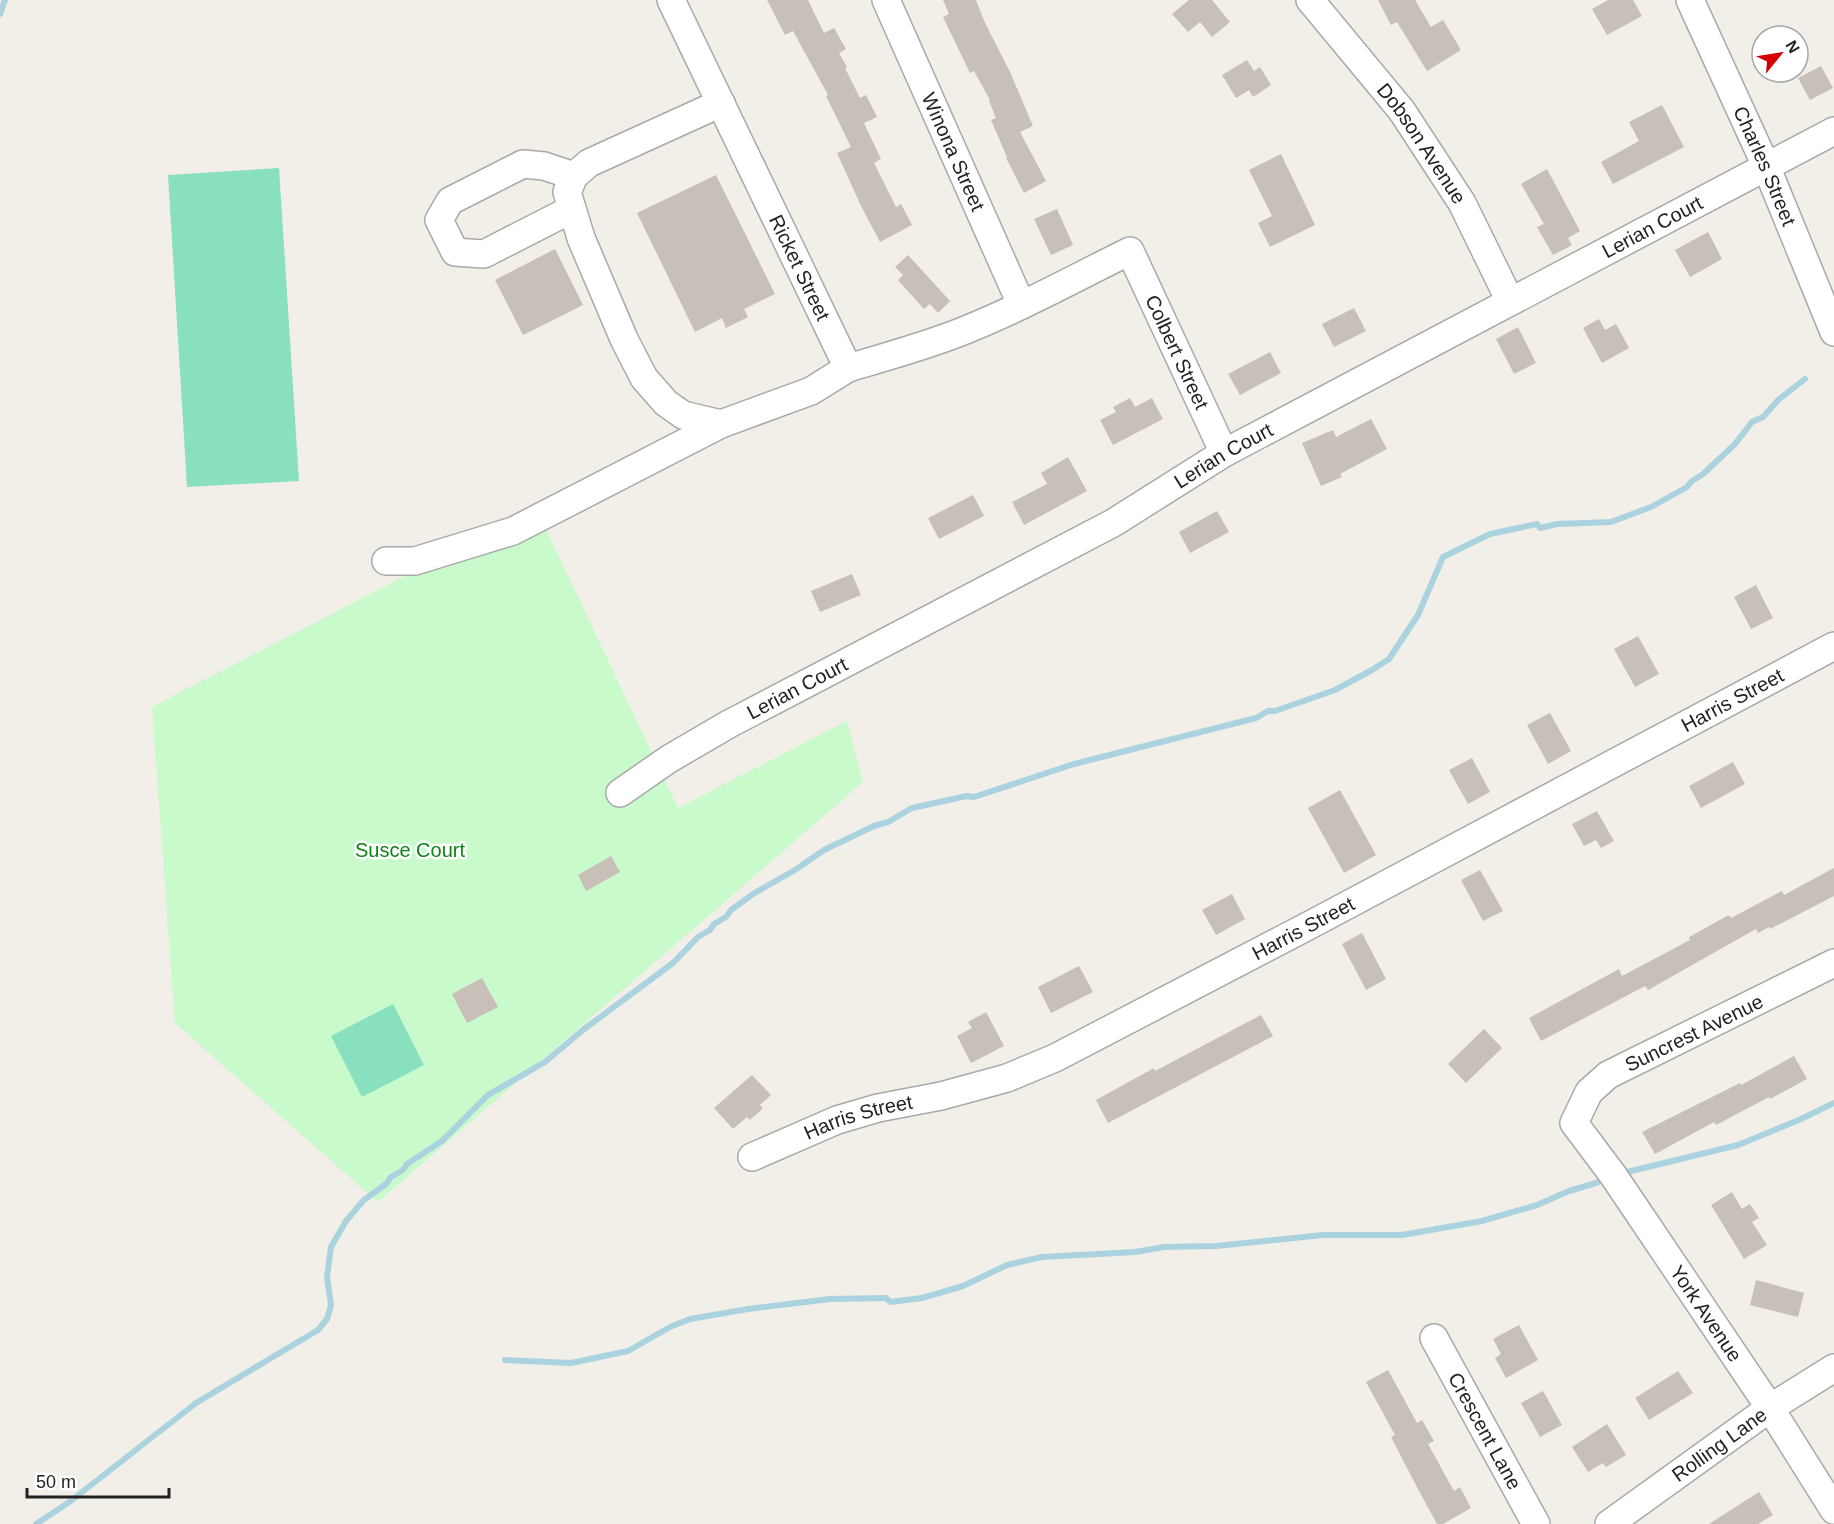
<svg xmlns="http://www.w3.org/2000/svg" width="1834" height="1524" font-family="Arial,sans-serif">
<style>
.park{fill:#c8facc}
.pitch{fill:#88e0be}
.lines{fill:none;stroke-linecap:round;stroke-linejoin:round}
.stream{stroke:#aad3df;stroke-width:6}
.building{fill:#c7bfb8}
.minor-casing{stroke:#a9a9a9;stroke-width:30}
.minor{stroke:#fff;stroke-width:27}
.labels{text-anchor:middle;stroke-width:5;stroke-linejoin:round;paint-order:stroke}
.street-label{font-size:20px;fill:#222;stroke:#fff}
.park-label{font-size:20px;fill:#0c8416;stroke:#fff}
</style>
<rect width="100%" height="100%" fill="#f2efe9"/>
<!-- park -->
<path class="park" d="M536,508L678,808L847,721L863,782L378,1202L175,1023L152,707Z"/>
<!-- pitch -->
<path class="pitch" d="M279,168L299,481L187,487L168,175Z
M393,1004L424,1065L362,1097L331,1036Z"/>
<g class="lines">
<!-- stream -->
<path class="stream" d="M0,14L5,0
M1619,1174L1738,1145L1799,1120L1834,1103
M505,1360L571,1363L628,1351L670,1327L690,1319L748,1309L830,1299L886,1298L890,1302L922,1298L963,1286L1007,1265L1042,1257L1135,1252L1164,1247L1216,1246L1323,1235H1402L1482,1221L1537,1205L1569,1191L1596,1183L1607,1178
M36,1524L68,1503L196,1403L318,1330L327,1319L331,1305L327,1277L331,1247L346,1221L364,1200L386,1184L391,1177L403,1170L407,1164L442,1141L488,1095L545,1062L583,1030L673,963L698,937L710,930L714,924L726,917L731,910L753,894L795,870L824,850L874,826L888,822L912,808L967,796L974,797L1074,764L1256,718L1268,711H1275L1335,690L1372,670L1389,659L1418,615L1443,557L1490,534L1537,524L1540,528L1557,524L1611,522L1651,507L1687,487L1692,481L1703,474L1735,444L1752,422L1763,417L1778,400L1805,379"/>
</g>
<!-- building -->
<path class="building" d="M767,0H808L824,33L834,28L846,49L839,53L847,67L845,68L860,98L866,95L877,117L864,123L881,159L874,163L896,207L901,204L912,225L880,242L861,206L837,153L851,147L826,96L828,95L793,31L785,35Z
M943,0H976L985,23L1010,72L1033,126L1020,132L1046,181L1024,193L1006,158L1007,157L991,120L996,118L989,101L990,100L974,71L970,73L943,17L949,14Z
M1189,0H1212L1230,22L1212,37L1200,22L1188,32L1172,14Z
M1378,0H1415L1431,27L1443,20L1461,50L1427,71L1397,22L1391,25Z
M1608,0H1633L1642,16L1607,35L1592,9Z
M1247,60L1254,71L1260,67L1271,85L1253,97L1249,90L1236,98L1222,75Z
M1821,66L1833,88L1810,100L1798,78Z
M1662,105L1684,147L1613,184L1601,162L1639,141L1629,122Z
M1281,154L1315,225L1270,247L1258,223L1272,216L1249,170Z
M1547,169L1580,231L1568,238L1572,245L1553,255L1537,227L1544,224L1521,184Z
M716,175L775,294L744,309L748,317L726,328L722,318L695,332L637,213Z
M1057,209L1073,245L1051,255L1034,219Z
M1708,232L1722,259L1690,277L1675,250Z
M555,249L583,305L523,335L495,280Z
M908,255L950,301L938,313L930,304L924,309L898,280L903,275L895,267Z
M1354,308L1366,331L1334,347L1322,324Z
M1599,319L1605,330L1616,324L1629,348L1602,363L1583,328Z
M1518,327L1536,363L1514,374L1496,339Z
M1270,352L1281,373L1240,395L1228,374Z
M1130,398L1135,407L1152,398L1163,419L1113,445L1100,420L1116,412L1113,407Z
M1371,419L1387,449L1340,474L1342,477L1321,486L1302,443L1333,430L1336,437Z
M1068,457L1087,491L1024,525L1012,502L1047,484L1041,473Z
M973,495L984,516L939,539L928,518Z
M1217,511L1229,532L1190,553L1179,532Z
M852,574L861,595L820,612L811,591Z
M1756,585L1773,618L1751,629L1734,597Z
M1638,636L1659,674L1635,687L1614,649Z
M1550,713L1571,751L1548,764L1527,725Z
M1472,758L1490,792L1468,804L1449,770Z
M1733,762L1745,784L1701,808L1689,786Z
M1340,790L1376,855L1344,873L1308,808Z
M1597,811L1614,841L1601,848L1596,840L1584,846L1572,824Z
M611,856L620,872L586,891L578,875Z
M1834,868V896L1770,929L1769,927L1758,933L1756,929L1648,990L1645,986L1541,1041L1529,1018L1619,969L1622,976L1690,940L1689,937L1729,915L1731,918L1782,891L1784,895Z
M1480,870L1503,911L1483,921L1461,880Z
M1232,894L1245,919L1216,935L1202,910Z
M1362,933L1386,979L1366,990L1342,944Z
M1079,966L1093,992L1051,1013L1038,987Z
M482,978L498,1007L467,1023L452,994Z
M986,1012L1004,1046L971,1063L957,1036L972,1028L968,1022Z
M1261,1015L1273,1036L1108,1123L1096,1100L1154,1068L1155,1071Z
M1484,1029L1502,1048L1466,1083L1448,1064Z
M1794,1056L1807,1079L1770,1099L1769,1097L1716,1125L1714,1122L1655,1154L1642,1132L1740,1083L1741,1085Z
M752,1075L771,1095L760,1105L763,1108L750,1120L747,1117L733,1129L714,1108Z
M1732,1192L1742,1209L1750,1204L1759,1218L1752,1222L1767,1245L1744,1259L1711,1205Z
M1756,1280L1804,1293L1798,1317L1750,1305Z
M1519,1325L1538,1360L1506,1378L1495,1358L1501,1354L1493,1339Z
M1388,1370L1417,1423L1422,1420L1434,1441L1428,1444L1454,1491L1460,1487L1471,1508L1443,1524H1437L1419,1491L1391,1437L1395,1435L1366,1382Z
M1678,1371L1693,1393L1649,1420L1635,1398Z
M1543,1391L1562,1425L1540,1437L1521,1403Z
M1607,1424L1626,1455L1606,1467L1603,1463L1588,1472L1572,1447Z
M1759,1492L1773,1515L1758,1524H1709Z"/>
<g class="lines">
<defs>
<g id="minor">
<path id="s1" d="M671,0L848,368C885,357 922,347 958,333C1017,310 1073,279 1130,251L1224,453"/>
<path id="s2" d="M886,0L1021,304"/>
<path id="s3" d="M1310,0L1402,111L1462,203L1510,301"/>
<path id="s4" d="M1690,0L1766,166L1834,332"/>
<path d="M721,103L589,163L574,176L567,192L581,238L624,339L644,378L666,403L683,415L721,424L811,391L848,368"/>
<path d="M572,209L484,254L455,252L439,220L450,201L523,164L544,166L574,176"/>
<path d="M386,561H415L513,531L721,424"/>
<path id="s5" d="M620,793L669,759L729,724L1113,523L1224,453L1834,131"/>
<path id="s6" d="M1834,963L1608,1075L1589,1092L1574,1123L1613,1175L1770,1408L1834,1510"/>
<path id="s7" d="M752,1157L837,1120L878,1108L941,1096L1007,1078L1055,1058L1308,926L1834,646"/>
<path id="s8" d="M1434,1338L1536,1524"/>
<path id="s9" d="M1609,1524L1770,1408L1834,1368"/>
</g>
</defs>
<!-- minor casing -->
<use href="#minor" class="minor-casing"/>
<!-- minor -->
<use href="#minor" class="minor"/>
</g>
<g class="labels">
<!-- street labels -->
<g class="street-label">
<text dy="7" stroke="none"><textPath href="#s3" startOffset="182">Dobson Avenue</textPath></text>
<text dy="7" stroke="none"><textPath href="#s2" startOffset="166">Winona Street</textPath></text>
<text dy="7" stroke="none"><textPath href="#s4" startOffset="182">Charles Street</textPath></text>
<text dy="7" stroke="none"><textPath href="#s5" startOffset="1178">Lerian Court</textPath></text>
<text dy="7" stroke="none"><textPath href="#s1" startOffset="297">Ricket Street</textPath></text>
<text dy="7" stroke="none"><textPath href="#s1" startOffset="826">Colbert Street</textPath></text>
<text dy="7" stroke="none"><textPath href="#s5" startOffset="692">Lerian Court</textPath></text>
<text dy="7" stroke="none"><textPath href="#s5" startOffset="206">Lerian Court</textPath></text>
<text dy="7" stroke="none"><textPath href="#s7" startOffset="1086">Harris Street</textPath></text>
<text dy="7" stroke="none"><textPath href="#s7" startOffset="600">Harris Street</textPath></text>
<text transform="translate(1694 1033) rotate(-26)" y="7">Suncrest Avenue</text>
<text dy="7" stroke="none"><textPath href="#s7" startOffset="114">Harris Street</textPath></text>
<text dy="7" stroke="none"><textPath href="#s6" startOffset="544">York Avenue</textPath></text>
<text dy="7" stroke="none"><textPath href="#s8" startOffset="106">Crescent Lane</textPath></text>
<text dy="7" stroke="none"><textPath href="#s9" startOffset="136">Rolling Lane</textPath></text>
</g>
<!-- park labels -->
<g class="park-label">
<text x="410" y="857">Susce Court</text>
</g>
</g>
<!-- north arrow -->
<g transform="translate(1780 54) rotate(60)"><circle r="28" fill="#ffffff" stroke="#a7a7a7" stroke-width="1.5"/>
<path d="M0-4.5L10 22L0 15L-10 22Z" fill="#d40000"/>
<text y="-9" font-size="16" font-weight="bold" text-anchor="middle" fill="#222222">N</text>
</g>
<!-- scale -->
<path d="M27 1488v9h142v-9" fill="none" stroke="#222222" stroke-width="3"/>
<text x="36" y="1488" font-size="18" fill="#222222" stroke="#ffffff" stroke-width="4.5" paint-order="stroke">50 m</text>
</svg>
